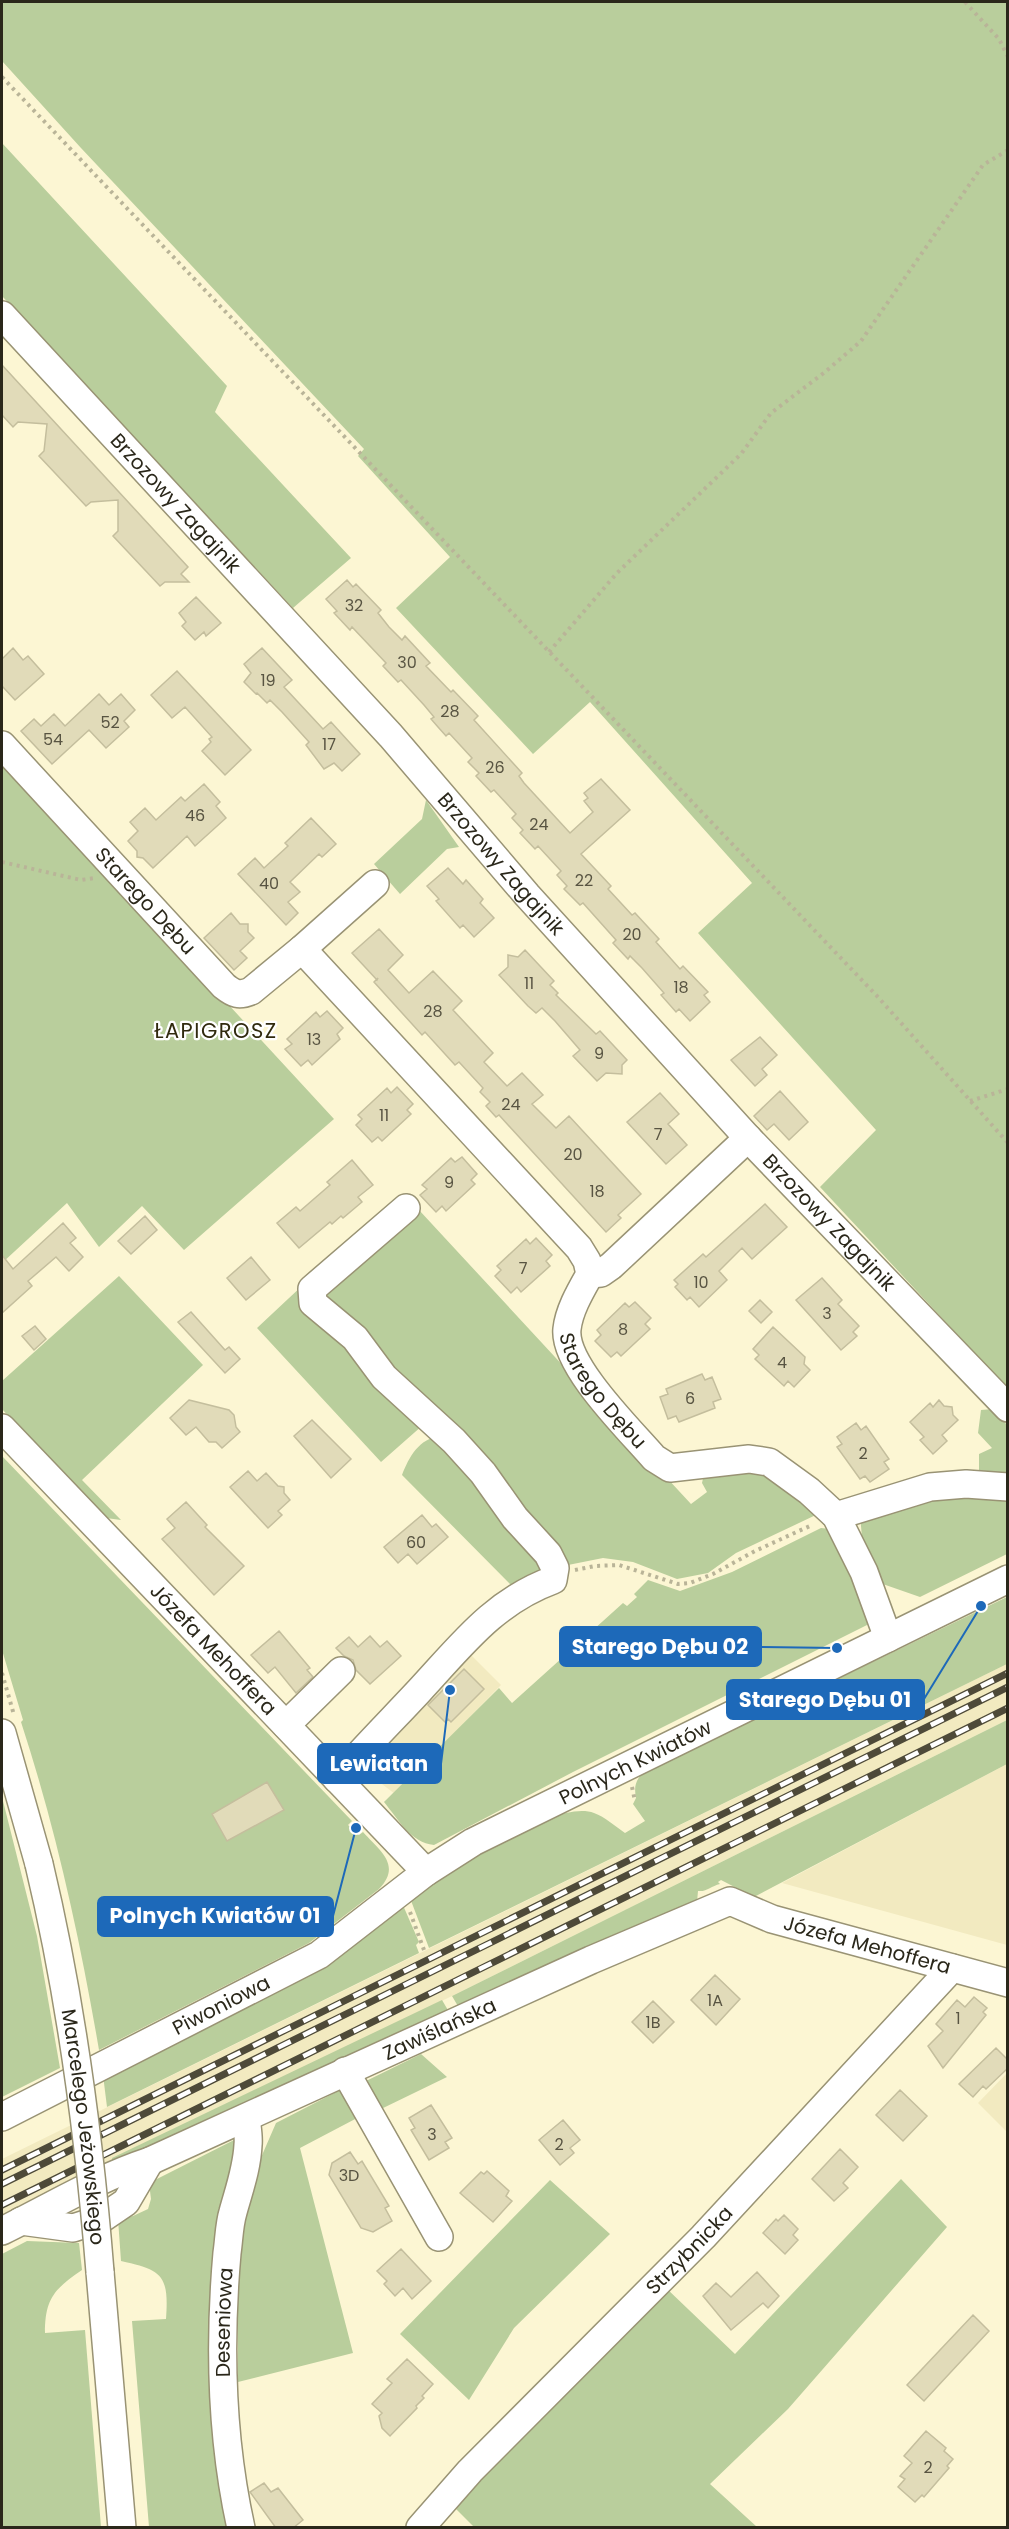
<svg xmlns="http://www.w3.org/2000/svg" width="1009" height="2529" font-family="Poppins,sans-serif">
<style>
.built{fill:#f2eac0}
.green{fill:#b9ce9c}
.building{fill:#e1dbb9;stroke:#c4be9d;stroke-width:1.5}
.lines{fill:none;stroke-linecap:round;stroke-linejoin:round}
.minor-casing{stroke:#999374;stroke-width:30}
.path{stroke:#b9b498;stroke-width:4;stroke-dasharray:3 4.5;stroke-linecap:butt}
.minor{stroke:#fff;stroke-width:27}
.rail-casing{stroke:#4e4a39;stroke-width:7}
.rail{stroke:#fff;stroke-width:4.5;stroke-dasharray:14;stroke-linecap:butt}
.minor-bridge-casing{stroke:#999374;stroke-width:30;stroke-linecap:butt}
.minor-bridge{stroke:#fff;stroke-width:27}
.labels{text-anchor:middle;stroke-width:4.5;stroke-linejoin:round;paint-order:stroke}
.number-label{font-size:16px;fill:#585442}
.street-label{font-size:20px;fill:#2a271a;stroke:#fff}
.neighbourhood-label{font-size:21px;letter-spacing:1.5px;fill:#302a0e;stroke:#fff}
.leader{fill:none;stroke:#1d69b9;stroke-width:2}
.callout-dot{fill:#1d69b9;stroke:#fff;stroke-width:2}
.callout{fill:#1d69b9;stroke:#1d69b9;stroke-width:2}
.callout-label{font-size:21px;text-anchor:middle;font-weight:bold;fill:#fff}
</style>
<rect width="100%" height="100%" fill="#fcf6d3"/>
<!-- built -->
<path class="built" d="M465,1649L501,1685L395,1794L361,1768Z
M1007,1664V1720L452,1996L2,2214V2159Z
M1007,1764V1945L782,1883Z
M1007,2073V2132L978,2103Z"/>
<!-- green -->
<path class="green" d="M2,2H1007V1388L820,1187L876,1130L698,933L752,883L590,702L533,754L396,608L450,557L358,456L364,449L81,148L2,61Z
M2,143L227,386L215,412L351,558L293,608L2,296Z
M2,759L334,1119L184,1250L142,1206L99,1247L67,1203L2,1263Z
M426,800L459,847L447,849L400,894L374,864L422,819Z
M419,1210L691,1504L707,1492L702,1483L704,1474L765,1469L820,1513L736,1553L708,1573L677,1579L633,1562L603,1558L568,1565L452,1428L319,1292Z
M119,1276L203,1365L82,1480L121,1520L106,1518L96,1512L2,1409V1381Z
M304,1284L423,1425L381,1462L257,1328Z
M993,1409L1007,1425V1480L979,1479V1454L992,1448L978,1433L981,1410Z
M441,1436L547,1569L516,1590L402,1475C409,1457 419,1438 441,1436Z
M2,1456L352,1821L348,1825L359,1835L363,1832C380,1851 402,1865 379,1889L309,1943L99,2050C80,1939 56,1829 21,1722L23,1720L2,1650Z
M943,1491L1007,1494V1554L920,1597L877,1582L862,1537L860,1515Z
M821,1528L830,1529L869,1612L867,1625L573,1772L434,1845C411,1843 398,1819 384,1802L499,1688L512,1703L623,1603L627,1606L637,1597L634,1594L648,1580L680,1591L732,1572Z
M1007,1597V1664L429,1948L410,1898C446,1875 553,1798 594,1813C605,1817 615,1826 625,1833L645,1821L633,1804L636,1798C634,1787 635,1781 643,1773Z
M1007,1720V1764L754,1897L721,1880L718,1882L720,1884C711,1886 707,1892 698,1891L697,1902L462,2013L452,1996Z
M2,1797L37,1936L60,2068L2,2097Z
M402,1903L419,1942L416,1945L419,1953L107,2107L103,2075Z
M442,2000L452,2017L113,2169L112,2158Z
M421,2054L447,2077L379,2110L364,2082Z
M344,2088L359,2117L300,2148L353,2353L238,2382V2233L253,2176L276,2123Z
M240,2137L231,2527H149L132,2321L166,2319C169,2276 163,2270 121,2261L118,2219L133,2216L148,2209L151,2199L149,2183Z
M901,2179L947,2227L788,2409L710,2484L757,2527H474L454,2507L665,2287L735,2354Z
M550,2180L610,2234L514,2328L469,2400L400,2334Z
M27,2241L79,2243L82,2270C54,2289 45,2299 45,2333L85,2330L101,2527H2V2254Z"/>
<!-- building -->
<path class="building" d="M2,365L188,567L181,574L189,582H165L160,586L113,536L118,531V500L91,502L86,506L55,473L39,456L44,451L47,424L18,422L13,427L2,415Z
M347,580L353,587L356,584L381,610L378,613L389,627L402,640L405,636L430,663L426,666L451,692L453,690L478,716L474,720L522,773L519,776L524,783L570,833L593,812L584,801L588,798L584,793L601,779L630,810L581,854L611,886L608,889L632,915L635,913L659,939L656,942L680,969L683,966L708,992L704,995L710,1002L690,1021L679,1009L676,1012L661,995L664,993L642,968L630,956L628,959L613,943L616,940L583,903L580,905L564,889L567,886L557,875L561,871L538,846L535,849L520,833L523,830L512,818L516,814L494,790L491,792L476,776L479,773L468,762L472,758L449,733L446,736L438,727L431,719L434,717L424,705L401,680L398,682L383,666L386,663L352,627L350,630L334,613L337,611L326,599Z
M196,597L221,623L206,636L204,632L195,640L182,626L186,622L179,613Z
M13,648L23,660L28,656L44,674L15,700L2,686V659Z
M262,648L292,680L284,687L323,729L331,722L360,754L342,771L334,763L324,769L306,745L309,742L282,712L270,700L267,703L257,693L256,694L244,682L251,673L244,664Z
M177,671L251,750L225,775L202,751L211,742L209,739L212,737L185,707L172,718L151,695Z
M99,694L109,705L121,694L135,710L124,721L129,727L106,748L89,730L52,764L21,731L34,719L41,726L54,714L65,726Z
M204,784L220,802L216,806L226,818L195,846L187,836L153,868L143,858L137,857V851L128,841L138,831L130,822L145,808L156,820L181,797L185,801Z
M311,818L336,844L322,857L319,854L290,882L300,892L288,902L298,913L286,925L238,874L255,858L264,868L288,846L285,843Z
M448,868L463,884L466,880L483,899L480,903L494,918L474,937L463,925L460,928L436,901L439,899L427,886Z
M231,913L240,924H248V932L254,938L240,951L247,958L234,970L204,938Z
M379,929L403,955L388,970L409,993L433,971L462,1001L453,1010L493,1053L484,1062L507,1086L522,1073L543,1095L532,1104L556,1128L569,1116L641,1194L618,1215L621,1218L606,1232L499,1115L496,1117L486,1106L490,1102L480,1092L483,1088L459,1062L455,1065L425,1032L422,1035L374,982L378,978L377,980L352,953Z
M525,950L554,981L550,985L558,993L556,995L596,1034L600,1031L627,1060L622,1065V1074L606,1073L597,1081L573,1056L580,1050L555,1021L542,1008L536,1013L528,1006L499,975L508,967V955L518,957Z
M327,1011L343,1028L337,1034L340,1039L312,1065L308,1060L301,1066L285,1049L292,1044L287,1039L316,1012L320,1017Z
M760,1037L777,1055L762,1069L767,1075L755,1086L731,1060Z
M397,1087L413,1104L407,1110L411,1114L382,1141L378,1137L372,1142L356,1125L362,1119L358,1115L387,1088L391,1093Z
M780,1091L808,1122L789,1140L774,1124L767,1130L754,1116Z
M660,1093L679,1114L668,1124L687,1145L666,1164L627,1122Z
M462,1157L477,1174L471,1180L475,1184L446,1211L442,1206L436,1212L420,1195L427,1189L422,1185L451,1158L455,1162Z
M352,1160L373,1185L358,1197L362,1202L343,1218L341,1216L332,1224L330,1222L299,1248L277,1223L296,1207L300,1211L330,1185L327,1182Z
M765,1204L787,1227L752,1259L742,1248L719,1271L727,1280L699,1307L690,1297L687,1300L675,1287L678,1284L674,1280L703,1254L706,1257Z
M145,1216L157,1230L131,1254L118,1241Z
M63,1223L76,1238L70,1243L83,1257L69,1271L56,1257L28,1281L32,1286L2,1313V1255L13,1269Z
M536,1238L552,1255L546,1261L550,1266L521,1292L517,1287L511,1293L495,1276L501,1270L497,1266L526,1239L530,1244Z
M251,1257L270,1280L246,1300L227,1278Z
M822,1278L842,1300L838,1304L859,1326L853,1332L857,1336L841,1350L796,1300Z
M760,1300L772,1312L761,1323L749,1311Z
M635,1302L651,1318L645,1324L650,1329L621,1356L617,1352L611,1357L595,1341L601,1335L597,1330L625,1303L629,1307Z
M191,1312L225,1350L229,1347L240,1359L225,1373L178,1322Z
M35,1326L46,1339L34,1350L22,1336Z
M773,1327L805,1357L804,1364L810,1370L794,1387L788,1381L784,1386L755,1359L759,1355L753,1349Z
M702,1374L705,1380L712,1377L721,1399L713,1402L715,1408L679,1422L676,1416L668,1419L660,1397L668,1394L666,1389Z
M189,1400L229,1410L234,1415L236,1427L240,1432L222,1448L216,1442H209L196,1427L186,1435L170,1418Z
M939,1400L944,1406L952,1407L953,1415L958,1420L942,1435L947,1441L933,1454L920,1440L924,1437L910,1422L930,1403L933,1407Z
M312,1420L351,1459L331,1478L294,1436Z
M856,1423L861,1430L866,1426L889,1459L884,1462L889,1469L870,1482L865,1476L860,1479L837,1447L842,1444L837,1437Z
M248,1471L257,1481L266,1473L278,1486L284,1487V1493L290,1500L278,1511L282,1515L268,1528L230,1487Z
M186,1502L207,1525L205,1527L244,1566L214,1595L162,1539L175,1528L167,1519Z
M422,1515L432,1527L436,1524L448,1537L417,1564L408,1554L398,1563L384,1547Z
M279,1631L310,1668L307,1670L313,1677L296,1693L275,1667L268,1673L251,1655Z
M370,1636L380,1647L387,1641L401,1656L370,1684L356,1670L353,1660L344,1656L336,1648L349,1637L358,1647Z
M464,1669L484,1689L451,1722L448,1719L445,1722L428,1705Z
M267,1782L284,1810L227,1841L212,1814Z
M715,1975L740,1999L716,2025L691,2000Z
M974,1997L987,2008L983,2012L986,2015L943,2068L928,2046L943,2031L936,2024L957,2000L965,2007Z
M653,2001L674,2022L653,2043L632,2022Z
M996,2048L1008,2060V2068L986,2089L983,2086L973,2097L959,2084Z
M900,2090L927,2116L903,2141L876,2115Z
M431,2105L452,2138L445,2142L449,2148L429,2160L411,2130L415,2128L409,2118Z
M563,2120L580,2140L570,2148L574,2153L560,2165L539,2140Z
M840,2149L858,2167L843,2183L848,2188L834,2201L812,2179Z
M350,2152L358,2164L362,2161L389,2206L385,2208L392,2221L373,2232L361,2228L329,2175L332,2163Z
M487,2171L509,2191L506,2196L512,2201L493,2222L460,2193L481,2172L484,2174Z
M784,2215L798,2229L793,2235L798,2240L785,2254L763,2233L776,2219L778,2221Z
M401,2249L431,2281L412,2299L403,2288L395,2296L384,2284L387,2281L377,2271Z
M757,2272L779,2296L768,2308L763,2303L731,2330L703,2296L716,2283L731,2297Z
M973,2315L989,2331L924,2401L907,2385Z
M407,2359L433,2384L422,2396L424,2398L416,2406L417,2408L390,2436L382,2428L379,2416L382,2413L372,2404L392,2383L387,2379Z
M926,2431L946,2448L944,2451L953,2459L947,2466L949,2468L924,2497L922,2495L915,2502L898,2487L905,2479L900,2476L912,2463L904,2456Z
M264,2483L271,2492L278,2488L303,2520L293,2528H276L250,2492Z"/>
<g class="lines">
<defs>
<g id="minor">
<path id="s1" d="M2,315L391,736L527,895L748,1138L1008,1408"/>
<path id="s2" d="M2,745L224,986C234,994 239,996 251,991L302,949L579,1248L587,1261L590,1274C581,1290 569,1310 567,1329C563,1365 630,1430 654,1458L670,1468L749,1459L769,1462L809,1491L836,1516L864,1572L888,1638"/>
<path d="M302,949L375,884"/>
<path d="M590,1274L601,1273L611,1266L748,1138"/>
<path id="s3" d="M2,1428L426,1872"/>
<path d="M836,1516L930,1487L966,1484L1008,1487"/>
<path d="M286,1725L341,1671"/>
<path d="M2,1733L39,1864"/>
<path d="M337,1779C363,1749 392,1720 419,1691C461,1646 493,1602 553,1580L555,1568L548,1554L515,1518L483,1473L454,1441L384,1377L355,1338L313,1303L312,1289L406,1208"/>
<path d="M345,2071L439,2237"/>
<path id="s4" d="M2,2117L319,1955L426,1872L473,1842L1008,1579"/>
<path d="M21,2221L73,2228L101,2219L126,2202L150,2161"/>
<path id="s5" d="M2,2231C51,2207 98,2178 150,2161L591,1960L730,1901L772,1919L1008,1983"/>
<path d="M100,2272L122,2528"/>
<path id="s6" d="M241,2528C221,2438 219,2344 227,2253C229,2240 229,2225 233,2212C239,2190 247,2168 248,2145C249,2137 247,2127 246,2118"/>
<path id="s7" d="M420,2528L470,2471L703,2237L952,1968"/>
</g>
</defs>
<!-- minor casing -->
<use href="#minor" class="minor-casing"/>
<!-- path -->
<path class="path" d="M965,2L999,39L1008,57
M2,77L877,996L1008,1143
M549,652L617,573L741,454L771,413L825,372L861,341L983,165L1008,150
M2,862L81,880L95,878
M970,1101L1008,1089
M575,1570L595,1566L619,1565L678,1584L690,1583L713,1574L755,1551L812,1525
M2,1673L14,1715
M632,1787L635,1801
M410,1912L424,1950"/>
<!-- minor -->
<use href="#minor" class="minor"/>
<defs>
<path id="rail" d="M2,2170L1008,1673
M2,2184L1008,1687
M2,2205L1008,1708"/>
</defs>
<!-- rail casing -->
<use href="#rail" class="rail-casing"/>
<!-- rail -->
<use href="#rail" class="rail"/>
<defs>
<g id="minor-bridge">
<path id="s8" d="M39,1864C71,1998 89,2134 100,2272"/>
</g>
</defs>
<!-- minor-bridge casing -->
<use href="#minor-bridge" class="minor-bridge-casing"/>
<!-- minor-bridge -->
<use href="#minor-bridge" class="minor-bridge"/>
</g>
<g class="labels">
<!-- number labels -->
<g class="number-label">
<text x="354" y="611">32</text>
<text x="407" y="668">30</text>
<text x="268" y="686">19</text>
<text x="450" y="717">28</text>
<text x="110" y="728">52</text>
<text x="53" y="745">54</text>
<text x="329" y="750">17</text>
<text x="495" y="773">26</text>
<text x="195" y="821">46</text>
<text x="539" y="830">24</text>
<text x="584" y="886">22</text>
<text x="269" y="889">40</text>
<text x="632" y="940">20</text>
<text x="529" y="989">11</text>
<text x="681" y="993">18</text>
<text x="433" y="1017">28</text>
<text x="314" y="1045">13</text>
<text x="599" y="1059">9</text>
<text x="511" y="1110">24</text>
<text x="384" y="1121">11</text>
<text x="658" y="1140">7</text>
<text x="573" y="1160">20</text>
<text x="449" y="1188">9</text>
<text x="597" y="1197">18</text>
<text x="523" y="1274">7</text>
<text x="701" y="1288">10</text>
<text x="827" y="1319">3</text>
<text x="623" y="1335">8</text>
<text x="782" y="1368">4</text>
<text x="690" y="1404">6</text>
<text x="863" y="1459">2</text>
<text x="416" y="1548">60</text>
<text x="715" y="2006">1A</text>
<text x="958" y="2024">1</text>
<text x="653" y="2028">1B</text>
<text x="432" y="2140">3</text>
<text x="559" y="2150">2</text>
<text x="349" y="2181">3D</text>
<text x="928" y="2473">2</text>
</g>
<!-- street labels -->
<g class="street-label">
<text dy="7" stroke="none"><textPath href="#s1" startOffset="256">Brzozowy Zagajnik</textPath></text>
<text dy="7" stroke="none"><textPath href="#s1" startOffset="742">Brzozowy Zagajnik</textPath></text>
<text dy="7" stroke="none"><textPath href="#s2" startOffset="212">Starego Dębu</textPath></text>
<text dy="7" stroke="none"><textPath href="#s1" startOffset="1228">Brzozowy Zagajnik</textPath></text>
<text dy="7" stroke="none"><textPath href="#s2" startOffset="992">Starego Dębu</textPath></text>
<text dy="7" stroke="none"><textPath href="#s3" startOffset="306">Józefa Mehoffera</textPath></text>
<text dy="7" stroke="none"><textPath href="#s4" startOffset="728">Polnych Kwiatów</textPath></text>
<text dy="7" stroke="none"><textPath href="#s5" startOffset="944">Józefa Mehoffera</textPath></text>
<text dy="7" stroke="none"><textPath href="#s4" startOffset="246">Piwoniowa</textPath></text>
<text dy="7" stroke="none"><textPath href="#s5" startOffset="482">Zawiślańska</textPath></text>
<text dy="7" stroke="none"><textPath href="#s8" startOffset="267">Marcelego Jeżowskiego</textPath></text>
<text dy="7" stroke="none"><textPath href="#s7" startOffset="387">Strzybnicka</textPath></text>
<text dy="7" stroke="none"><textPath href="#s6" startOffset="207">Deseniowa</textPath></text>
</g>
<!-- neighbourhood labels -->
<g class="neighbourhood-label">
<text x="216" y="1038">ŁAPIGROSZ</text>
</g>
</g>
<!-- callouts -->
<path class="leader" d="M837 1648L761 1647M981 1606L924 1699M450 1690L441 1764M356 1828L333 1916"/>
<g class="callout-dot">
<circle cx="837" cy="1648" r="6"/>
<circle cx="981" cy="1606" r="6"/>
<circle cx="450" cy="1690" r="6"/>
<circle cx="356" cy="1828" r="6"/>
</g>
<g class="callout">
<rect x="560" y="1627" width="201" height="39" rx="6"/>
<rect x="727" y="1680" width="197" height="39" rx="6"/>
<rect x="318" y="1744" width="123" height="39" rx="6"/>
<rect x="98" y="1897" width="235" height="39" rx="6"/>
</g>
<g class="callout-label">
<text x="660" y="1654">Starego Dębu 02</text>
<text x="825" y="1707">Starego Dębu 01</text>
<text x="379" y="1771">Lewiatan</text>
<text x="215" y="1923">Polnych Kwiatów 01</text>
</g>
<!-- border -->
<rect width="1009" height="2529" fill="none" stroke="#2a271a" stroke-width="6"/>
</svg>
